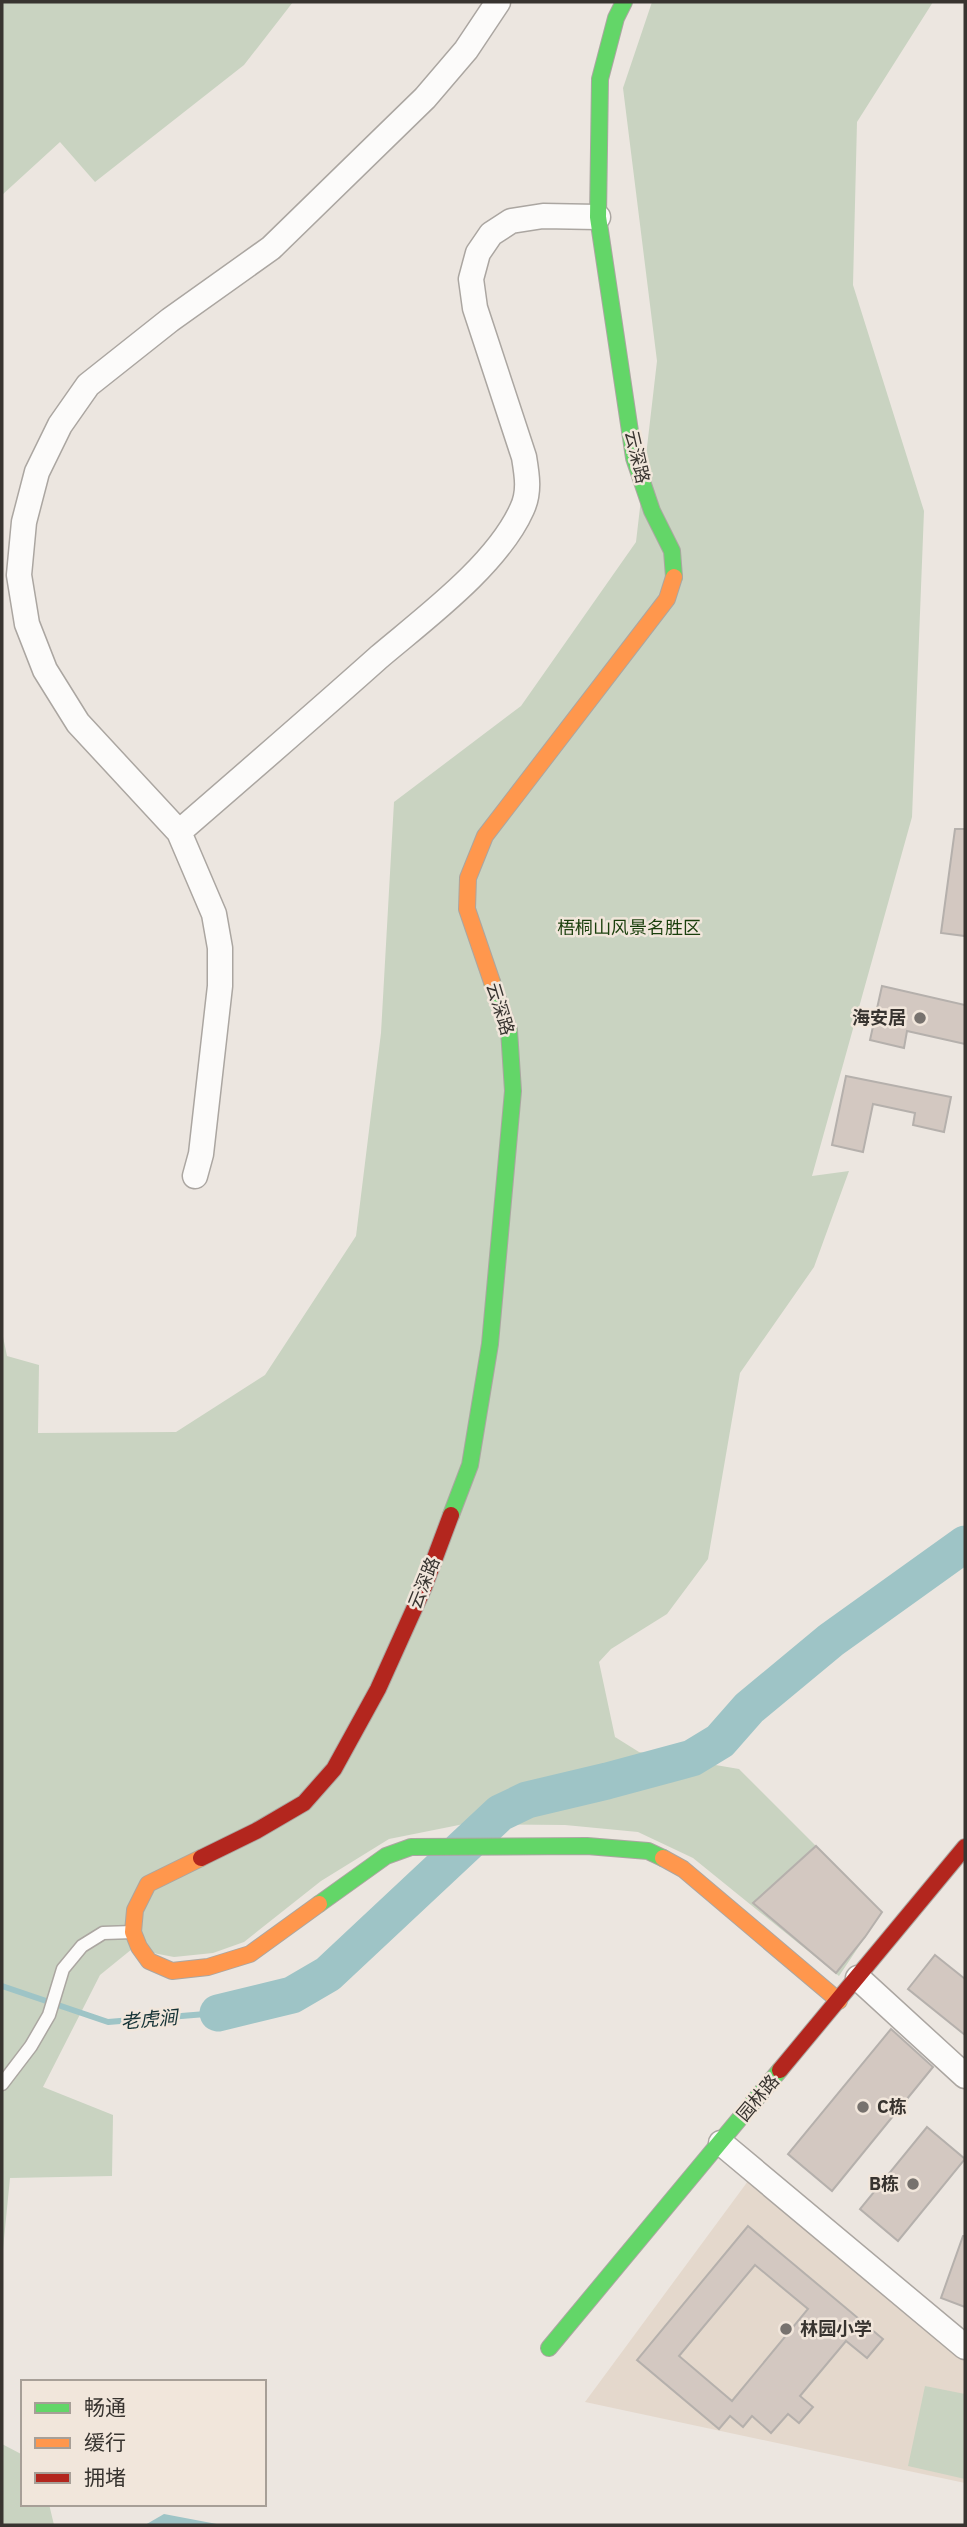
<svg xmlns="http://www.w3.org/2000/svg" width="967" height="2527" font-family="'IBM Plex Sans','Noto Sans SC',sans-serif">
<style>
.built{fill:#e4d8cc}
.green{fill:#c9d3c1}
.water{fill:#9ec4c6}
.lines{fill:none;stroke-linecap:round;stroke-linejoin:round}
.stream{stroke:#9ec4c6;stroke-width:6}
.river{stroke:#9ec4c6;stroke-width:37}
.building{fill:#d3c8c1;stroke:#b5b0ac;stroke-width:2;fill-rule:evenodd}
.lane-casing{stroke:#aba6a1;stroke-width:15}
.street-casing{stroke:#aba6a1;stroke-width:27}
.fast-casing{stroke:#aba6a1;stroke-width:18}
.slow-casing{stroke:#aba6a1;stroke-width:18}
.jam-casing{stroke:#aba6a1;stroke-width:18}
.lane{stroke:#fcfbfa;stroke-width:12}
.street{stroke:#fcfbfa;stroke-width:24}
.fast{stroke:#63d668;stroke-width:16}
.slow{stroke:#ff974d;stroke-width:16}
.jam{stroke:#b3261e;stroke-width:16}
.poi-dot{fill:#77726e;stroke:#f1e6db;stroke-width:2.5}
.labels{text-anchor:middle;stroke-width:5;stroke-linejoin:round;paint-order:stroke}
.street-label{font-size:18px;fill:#383430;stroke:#f1e6db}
.park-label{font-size:18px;fill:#1a3f0c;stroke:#f1e6db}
.poi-label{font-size:18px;font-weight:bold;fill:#383430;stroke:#f1e6db;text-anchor:end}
.water-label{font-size:19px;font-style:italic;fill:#143235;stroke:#f1e6db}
</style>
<rect width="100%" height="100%" fill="#ece6e0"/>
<!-- built -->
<path class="built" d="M748,2181L902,2307L965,2350V2483L585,2402Z"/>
<!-- green -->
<path class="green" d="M2,2H293L244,65L95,182L60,142L2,195Z
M652,2H933L857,122L853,285L924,511L912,817L812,1176L849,1171L814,1267L740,1373L708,1559L667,1614L611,1649L599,1662L615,1737L639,1752L739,1769L882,1912L839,1976L693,1858L638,1832L565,1825L464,1824L389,1839L321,1881L244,1942L213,1953L174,1957L132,1949L100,1975L43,2087L113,2115L112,2176L10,2178L2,2259V1332L7,1356L39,1365L38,1433L176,1432L265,1375L356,1236L381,1033L394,802L521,706L636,542L657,361L623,88Z
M925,2386L965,2394V2479L908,2466Z
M2,2444L23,2455V2504H49L54,2525H2Z"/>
<!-- water -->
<path class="water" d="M164,2514L222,2525H145Z"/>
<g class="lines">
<!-- stream -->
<path class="stream" d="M2,1986L108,2022L218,2013"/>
<!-- river -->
<path class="river" d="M218,2013L292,1995L328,1974L500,1813L527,1800L607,1781L692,1758L720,1741L749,1708L831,1640L965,1544"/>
</g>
<!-- building -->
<path class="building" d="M955,829H965V936L941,933Z
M882,986L965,1005V1044L907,1031L904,1048L870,1040Z
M846,1076L951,1097L944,1132L913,1125L915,1113L873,1104L863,1152L832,1145Z
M816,1846L882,1912L865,1937L836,1973L753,1903Z
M935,1955L965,1979V2035L908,1989Z
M891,2029L933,2067L832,2191L788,2154Z
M927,2127L965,2159L898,2241L860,2209Z
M748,2226L883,2339L867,2358L846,2341L800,2396L813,2407L799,2423L788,2414L771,2433L752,2416L743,2427L730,2416L719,2429L637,2360ZM755,2265L808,2309L732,2401L679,2356Z
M963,2236H965V2307L941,2298Z"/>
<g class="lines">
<defs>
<path id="lane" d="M2,2084L31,2046L49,2015L63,1969L82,1946L103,1933L133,1932"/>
<path id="street" d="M179,832C246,774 313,716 379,657C425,618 497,565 522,509C530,492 527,475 524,457L475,308L471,279L478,253L491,234L511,221L543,216L598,217
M195,1176L201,1154L220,986V948L214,914L179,832L78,723L45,670L27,624L19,575L24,522L37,472L60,425L88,385L170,320L271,248L425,98L466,50L498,2
M858,1978L965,2076
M721,2143L965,2347"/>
<path id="fast" d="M624,2L616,18L600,79L598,217L634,458L652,511L672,551L674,577
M451,1515L470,1465L490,1344L513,1091L509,1030L492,982
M319,1904L386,1856L411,1847L587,1846L648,1851L663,1858
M549,2348L780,2070"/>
<path id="slow" d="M492,982L467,909L468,878L485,836L667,599L674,577
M201,1858L148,1884L135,1910L133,1932L139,1947L149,1961L172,1971L208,1967L250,1954L319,1904
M663,1858L683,1869L839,2001"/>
<path id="jam" d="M201,1858L256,1831L304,1803L334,1769L378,1689L424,1587L451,1515
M780,2070L965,1847"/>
</defs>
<!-- lane casing -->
<use href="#lane" class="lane-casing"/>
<!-- street casing -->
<use href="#street" class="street-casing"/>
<!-- fast casing -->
<use href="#fast" class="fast-casing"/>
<!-- slow casing -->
<use href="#slow" class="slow-casing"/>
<!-- jam casing -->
<use href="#jam" class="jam-casing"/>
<!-- lane -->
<use href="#lane" class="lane"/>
<!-- street -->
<use href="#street" class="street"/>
<!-- fast -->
<use href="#fast" class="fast"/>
<!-- slow -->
<use href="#slow" class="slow"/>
<!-- jam -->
<use href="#jam" class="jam"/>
</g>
<!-- markers -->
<g class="poi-dot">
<circle cx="920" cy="1018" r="7"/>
<circle cx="863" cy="2107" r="7"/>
<circle cx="913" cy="2184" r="7"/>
<circle cx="786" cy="2329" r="7"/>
</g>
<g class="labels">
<!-- street labels -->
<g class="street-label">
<text transform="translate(637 457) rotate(77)" y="6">云深路</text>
<text transform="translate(500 1009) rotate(73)" y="6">云深路</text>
<text transform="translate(424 1583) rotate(-68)" y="6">云深路</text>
<text transform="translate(758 2098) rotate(-50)" y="6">园林路</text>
</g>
<!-- park labels -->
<g class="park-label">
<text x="629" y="934">梧桐山风景名胜区</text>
</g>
<!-- poi labels -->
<g class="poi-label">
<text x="906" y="1024">海安居</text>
<text x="877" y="2113" text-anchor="start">C栋</text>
<text x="899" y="2190">B栋</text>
<text x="800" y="2335" text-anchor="start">林园小学</text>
</g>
<!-- water labels -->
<g class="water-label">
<text transform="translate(149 2019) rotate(-5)" y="7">老虎涧</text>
</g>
</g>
<!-- border -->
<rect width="967" height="2527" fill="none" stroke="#383430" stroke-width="7"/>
<!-- legend -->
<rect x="21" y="2380" width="245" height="126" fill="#f1e6db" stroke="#a79f97" stroke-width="2"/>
<rect x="35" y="2403" width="35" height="10" fill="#63d668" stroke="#a79f97" stroke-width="2"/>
<text x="84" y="2415" font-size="21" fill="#383430">畅通</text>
<rect x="35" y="2438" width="35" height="10" fill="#ff974d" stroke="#a79f97" stroke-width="2"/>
<text x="84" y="2450" font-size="21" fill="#383430">缓行</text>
<rect x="35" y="2473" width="35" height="10" fill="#b3261e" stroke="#a79f97" stroke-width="2"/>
<text x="84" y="2485" font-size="21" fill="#383430">拥堵</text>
</svg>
